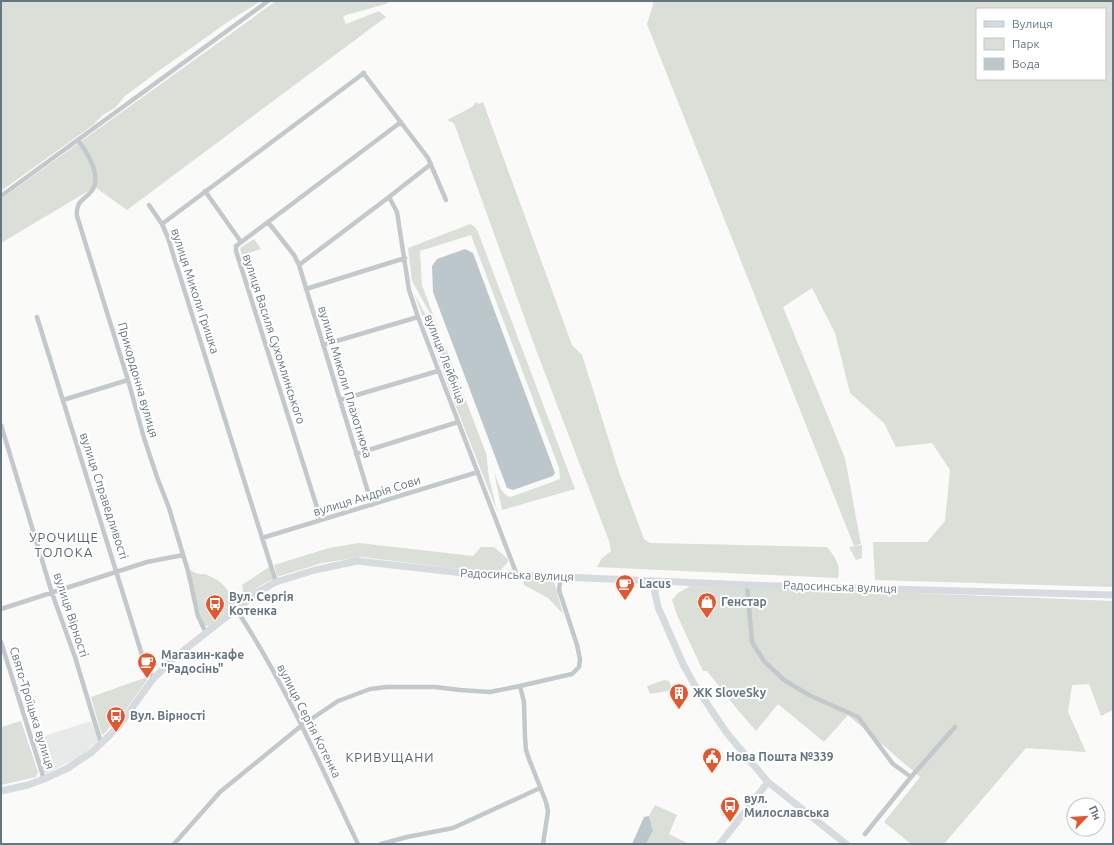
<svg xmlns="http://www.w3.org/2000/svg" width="1114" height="845" font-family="Ubuntu,sans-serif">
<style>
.built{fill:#e8e9e9}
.green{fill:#dadfd7;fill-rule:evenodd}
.water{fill:#bbc7cb}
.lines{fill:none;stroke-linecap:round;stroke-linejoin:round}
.street{stroke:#c3c8cc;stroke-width:4.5}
.secondary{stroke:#d6dbdf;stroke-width:7}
.labels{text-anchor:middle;stroke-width:4;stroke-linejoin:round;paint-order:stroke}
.street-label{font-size:12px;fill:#657683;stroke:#fff}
.poi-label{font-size:12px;font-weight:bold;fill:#657683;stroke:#fff;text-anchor:start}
.neighbourhood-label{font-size:13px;letter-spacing:1px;fill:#57646e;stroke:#fff}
</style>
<rect width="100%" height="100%" fill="#fafaf8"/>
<!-- built -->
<path class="built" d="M91,721L98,741L80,757L45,774L35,739Z"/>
<!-- green -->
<path class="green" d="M1,1H261L229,21L156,73L125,96L116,107L103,115L93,125L1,191Z
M276,1H391L386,4L346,15L343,17L346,24L379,11L386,17L127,210L95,187L1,243V199Z
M654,1H1113V587L875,580L873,542H927L945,521L950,470L932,443L896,447L884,423L850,393L835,333L812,288L783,307L845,458L861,544L854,546L647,24ZM977,9H1105V79H977Z
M476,102L479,104L483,102L572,345L582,355L619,472L644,539L650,543L827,547C835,557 841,565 838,578L596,567L599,564L601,559L611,551L609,541L535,347L454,123L447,120L472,107Z
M470,224L475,227L478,232L575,489L502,510L494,472C498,481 500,495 511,497L560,479L559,468L471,235L420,251L422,285L438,328L412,281L408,248Z
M254,239L261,249L242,255L240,248Z
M414,293L432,327L446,349L486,453L489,477L497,511L455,404Z
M359,543L473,556L481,547H494L508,559V562L499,572L450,568L362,557L322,563L277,577L274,565L329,548Z
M862,545V558L856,560L849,547Z
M269,567L273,579L258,587L244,599L242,585Z
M189,569C192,571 196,574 200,574C206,575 201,573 207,575C222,580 230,591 236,605L209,626H204L202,622Z
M526,578L550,579L554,581L563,614L548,598L524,585V581Z
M690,586L914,593L1113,601V710L1101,716L1089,684L1072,685L1068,712L1086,752L1026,748L944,844H911L884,822L920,777L848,715L824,742L778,704L756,731L737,709L707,671H703L677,615L672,600L678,593Z
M150,676L124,712L103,735L101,733L91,697Z
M664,680L669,681L673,690L650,694L647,686Z
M21,721L38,772L36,777L1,785V727Z
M655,805L677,815L669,834L689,844H646L653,831L649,816Z"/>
<!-- water -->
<path class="water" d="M465,249L473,253L555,473L553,476L513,490L507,488L433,292L432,266L437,259Z
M649,816L653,831L646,844H632L644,817Z"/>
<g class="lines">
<!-- street -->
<path class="street" d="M363,73L364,74L428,158L446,200
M78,140C86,151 100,172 94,187C89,199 75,198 77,216L128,380L144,438L157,477L169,508L188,571L198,616L206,633
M431,164L389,197L397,212L409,290L418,317L517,575
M205,191L241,242
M1,196L268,1
M149,205L162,224
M268,222L294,255L299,265
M306,289L405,258
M37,317L143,658L153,679
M323,345L418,317
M63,400L128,380
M340,400L438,371
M1,425L52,593L75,657L101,743
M356,454L458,422
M372,505L299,265L389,197
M321,520L236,251V246L401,122
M262,538L478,472
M276,582L168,238L162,224L364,73
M747,585L752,642L764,661L784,680L809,695L858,717L893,764L911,777
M1,609L147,562L183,555
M236,609C285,683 320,765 358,844
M1,642L44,779
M520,686L524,702L525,737L526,750L529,759L546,802L548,811L543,844
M865,834L911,777L955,727
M174,844L220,792L301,726L338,701L370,689L387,687H435L460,690L490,692L520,686L572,674L579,667L580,659L577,645L559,590L561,577
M381,844L407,837L453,828L540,788"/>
<!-- secondary -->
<path class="secondary" d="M655,581V593L658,607L683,664L694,684L726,732L768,782L846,844
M1,791L28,785L44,779L68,768L92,752L118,727L153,679L174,658L258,592L276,582L315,570L357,561L481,575H517L747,585L1113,595
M720,844L768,782"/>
</g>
<!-- icons -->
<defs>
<symbol id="cafe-pin" viewBox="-11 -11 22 30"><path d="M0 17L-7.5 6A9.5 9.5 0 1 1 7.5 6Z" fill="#e4572e" stroke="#fff"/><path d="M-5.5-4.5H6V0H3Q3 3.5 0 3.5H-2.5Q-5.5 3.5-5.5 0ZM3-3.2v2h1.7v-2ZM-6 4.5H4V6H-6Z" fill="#fff"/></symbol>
<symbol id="shop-pin" viewBox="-11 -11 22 30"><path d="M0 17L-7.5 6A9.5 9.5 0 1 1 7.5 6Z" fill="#e4572e" stroke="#fff"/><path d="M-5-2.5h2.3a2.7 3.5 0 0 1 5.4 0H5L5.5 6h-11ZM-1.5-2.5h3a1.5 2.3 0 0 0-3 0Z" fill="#fff"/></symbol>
<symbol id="bus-pin" viewBox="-11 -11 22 30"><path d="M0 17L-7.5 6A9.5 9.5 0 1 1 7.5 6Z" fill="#e4572e" stroke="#fff"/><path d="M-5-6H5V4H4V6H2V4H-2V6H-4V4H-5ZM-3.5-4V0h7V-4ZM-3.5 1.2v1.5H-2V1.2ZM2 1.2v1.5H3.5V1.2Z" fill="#fff"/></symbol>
<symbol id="building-pin" viewBox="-11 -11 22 30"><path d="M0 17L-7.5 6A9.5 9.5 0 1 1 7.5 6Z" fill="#e4572e" stroke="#fff"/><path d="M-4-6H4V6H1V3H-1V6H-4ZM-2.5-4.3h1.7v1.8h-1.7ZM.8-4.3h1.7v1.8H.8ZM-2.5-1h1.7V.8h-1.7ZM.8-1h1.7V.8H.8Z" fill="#fff"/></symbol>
<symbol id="civic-pin" viewBox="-11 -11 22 30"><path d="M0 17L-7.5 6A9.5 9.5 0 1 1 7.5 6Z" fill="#e4572e" stroke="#fff"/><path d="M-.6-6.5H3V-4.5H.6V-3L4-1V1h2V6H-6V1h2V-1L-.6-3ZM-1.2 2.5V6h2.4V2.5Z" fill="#fff"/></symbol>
</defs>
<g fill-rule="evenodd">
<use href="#cafe-pin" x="614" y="573" width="22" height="30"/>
<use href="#shop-pin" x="696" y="591" width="22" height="30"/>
<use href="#bus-pin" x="204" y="593" width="22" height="30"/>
<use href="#cafe-pin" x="136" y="651" width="22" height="30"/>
<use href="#building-pin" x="668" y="682" width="22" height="30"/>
<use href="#bus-pin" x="105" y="705" width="22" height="30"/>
<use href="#civic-pin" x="701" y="746" width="22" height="30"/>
<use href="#bus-pin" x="719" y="795" width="22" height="30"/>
</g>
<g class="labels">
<!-- street labels -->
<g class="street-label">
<text transform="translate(195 291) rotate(72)" y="4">вулиця Миколи Гришка</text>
<text transform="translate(274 339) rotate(72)" y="4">вулиця Василя Сухомлинського</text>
<text transform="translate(445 359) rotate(69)" y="4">вулиця Лейбніца</text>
<text transform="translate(138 380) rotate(74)" y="4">Прикордонна вулиця</text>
<text transform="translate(345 382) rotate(73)" y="4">вулиця Миколи Плахотнюка</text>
<text transform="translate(104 496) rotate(72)" y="4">вулиця Справедливості</text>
<text transform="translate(367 496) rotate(-17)" y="4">вулиця Андрія Сови</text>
<text transform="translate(517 575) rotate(2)" y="4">Радосинська вулиця</text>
<text transform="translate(840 587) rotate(2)" y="4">Радосинська вулиця</text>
<text transform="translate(71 615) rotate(72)" y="4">вулиця Вірності</text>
<text transform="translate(32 708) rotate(73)" y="4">Свято-Троїцька вулиця</text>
<text transform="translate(309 721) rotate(63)" y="4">вулиця Сергія Котенка</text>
</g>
<!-- poi labels -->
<g class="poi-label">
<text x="639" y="588">Lacus</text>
<text x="229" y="601">Вул. Сергія<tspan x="229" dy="14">Котенка</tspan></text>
<text x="721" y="606">Генстар</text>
<text x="161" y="659">Магазин-кафе<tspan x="161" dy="14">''Радосінь"</tspan></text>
<text x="693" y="697">ЖК SloveSky</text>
<text x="130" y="720">Вул. Вірності</text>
<text x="726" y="761">Нова Пошта №339</text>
<text x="744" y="803">вул.<tspan x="744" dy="14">Милославська</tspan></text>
</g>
<!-- neighbourhood labels -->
<g class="neighbourhood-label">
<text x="64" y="542">УРОЧИЩЕ<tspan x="64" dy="15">ТОЛОКА</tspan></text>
<text x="390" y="762">КРИВУЩАНИ</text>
</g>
</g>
<!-- border -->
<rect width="1114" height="845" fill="none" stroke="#657683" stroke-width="4"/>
<!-- legend -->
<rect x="976" y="8" width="130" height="72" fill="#ffffff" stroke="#c1c8cd"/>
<rect x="984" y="21" width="20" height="6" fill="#d6dbdf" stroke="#c1c8cd"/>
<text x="1012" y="28" font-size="12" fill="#657683">Вулиця</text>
<rect x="984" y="38" width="20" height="12" fill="#dadfd7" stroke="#c1c8cd"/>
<text x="1012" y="48" font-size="12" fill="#657683">Парк</text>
<rect x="984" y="58" width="20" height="12" fill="#bbc7cb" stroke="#c1c8cd"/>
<text x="1012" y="68" font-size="12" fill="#657683">Вода</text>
<!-- north arrow -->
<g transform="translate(1086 817) rotate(65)"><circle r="19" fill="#ffffff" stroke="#c1c8cd"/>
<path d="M0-3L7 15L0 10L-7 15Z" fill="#e4572e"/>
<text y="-6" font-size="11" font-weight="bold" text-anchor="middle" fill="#657683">Пн</text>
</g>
</svg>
